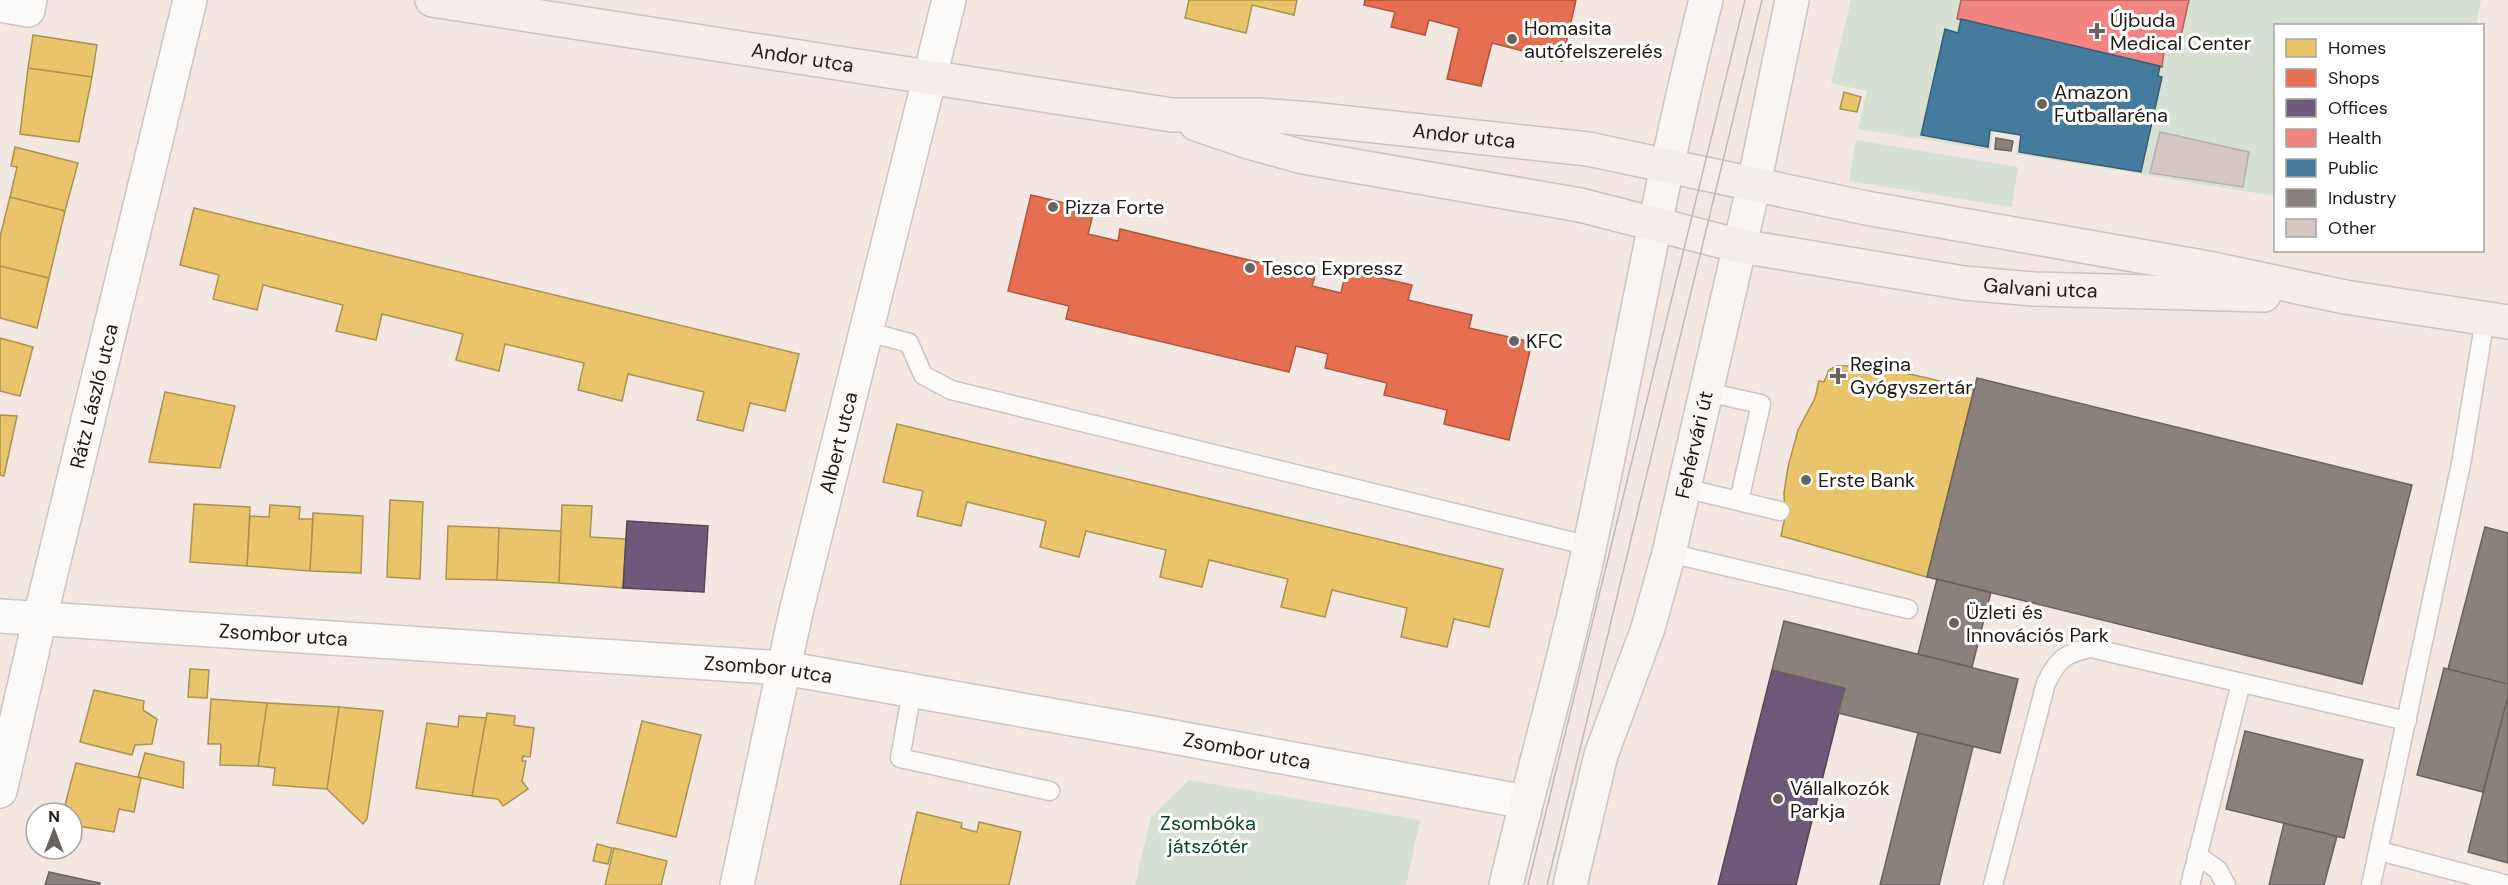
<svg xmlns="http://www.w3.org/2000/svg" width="2508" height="885" font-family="'DM Sans',sans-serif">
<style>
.green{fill:#d6e0d3}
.homes{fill:#e9c46a;stroke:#ad9151;stroke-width:1.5}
.shops{fill:#e76f51;stroke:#ab563f;stroke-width:1.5}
.offices{fill:#6d597a;stroke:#56465c;stroke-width:1.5}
.health{fill:#f28482;stroke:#b36462;stroke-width:1.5}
.public{fill:#457b9d;stroke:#3a5e74;stroke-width:1.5}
.industry{fill:#8a817c;stroke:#6a625d;stroke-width:1.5}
.building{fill:#d4c8c2;stroke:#b7aea9;stroke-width:1.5}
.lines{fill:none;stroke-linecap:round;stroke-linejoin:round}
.lane-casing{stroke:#cdc5c0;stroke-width:21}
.street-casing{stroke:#cdc5c0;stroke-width:36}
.secondary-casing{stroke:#cdc5c0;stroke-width:36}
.primary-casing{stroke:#c9c4c2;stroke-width:36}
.lane{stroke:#fdfbfa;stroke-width:18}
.street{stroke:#fdfbfa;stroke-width:33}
.secondary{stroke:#f9f5f2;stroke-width:33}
.primary{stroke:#f4ede9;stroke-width:33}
.tram{stroke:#bdbbb9;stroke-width:1.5}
.poi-dot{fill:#6a625d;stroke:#fff;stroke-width:2}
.labels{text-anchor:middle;stroke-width:6;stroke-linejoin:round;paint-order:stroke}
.poi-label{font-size:20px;fill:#201a16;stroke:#fff;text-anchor:start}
.street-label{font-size:20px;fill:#201a16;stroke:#fff}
.park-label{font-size:20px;fill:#084627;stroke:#fff}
</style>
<rect width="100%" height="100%" fill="#f2e7e1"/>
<!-- green -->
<path class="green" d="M1851,0H2481L2476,25L2276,26L2275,196L2016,154L2019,136L1993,132L1990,150L1858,129L1867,91L1831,83Z
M1856,140L2018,167L2012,207L1849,181Z
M1189,780L1420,820L1406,885H1135L1151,817Z"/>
<!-- homes -->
<path class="homes" d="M1189,0H1297L1294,15L1252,5L1246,33L1185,18Z
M33,35L97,45L92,77L28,68Z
M28,68L92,77L79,142L20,134Z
M1844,92L1861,97L1857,112L1840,109Z
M15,147L78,163L65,211L10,197L17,167L11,166Z
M10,197L65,211L49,278L0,266V237Z
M194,208L799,354L785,411L750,403L743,431L697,420L704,392L628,374L622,401L578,390L584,363L505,344L499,371L456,360L463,334L382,314L376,340L336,331L343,305L263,285L257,310L213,299L219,275L180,265Z
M0,266L49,278L37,328L0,318Z
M0,338L33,347L20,396L0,391Z
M1850,360L1974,389L1927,577L1781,536L1785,517L1784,493L1788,467L1798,430L1815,398L1819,381L1824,382L1829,370L1836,366H1849Z
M165,392L235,406L220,468L149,462Z
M0,415L17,416L4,476L0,475Z
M897,424L1503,569L1489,627L1454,619L1447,647L1401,637L1407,608L1332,590L1325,617L1281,607L1288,579L1209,560L1202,587L1160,577L1166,550L1086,531L1079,557L1040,547L1046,521L967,502L961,526L917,516L923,491L883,482Z
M390,500L423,502L420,579L387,577Z
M194,504L250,507L247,566L190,562Z
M270,505L300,507L299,519H313L310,571L247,566L250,516L269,517Z
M562,505L592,506L590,537L626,539L623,588L559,583Z
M313,513L363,516L361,573L310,571Z
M448,526L499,528L497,580L446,579Z
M499,528L561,531L559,583L497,580Z
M190,669L209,670L207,698L188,697Z
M94,690L144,701L143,710L157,719L152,744L135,745L132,755L80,742Z
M211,699L267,703L258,766L220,765L221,744H208Z
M267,703L339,707L327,789L273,785L275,768L258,766Z
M339,707L383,711L367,819L363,824L327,789Z
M487,713L515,716L514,725L534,728L530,757L523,756L522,761H526L522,781L528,789L503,806L498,799L472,796Z
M459,716L486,718L472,796L416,788L427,723L458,727Z
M642,721L701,735L676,837L617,823Z
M145,753L184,762L183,788L138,777Z
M76,763L141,778L134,812L119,809L114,832L72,825V813H63Z
M917,812L962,823L961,828L977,832L979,822L1021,832L1009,885H900Z
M597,844L612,848L608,864L593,861Z
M614,848L667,861L661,885H605Z"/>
<!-- shops -->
<path class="shops" d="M1365,0H1576L1562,61L1492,43L1481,86L1447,79L1459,28L1429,20L1425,35L1391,27L1395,12L1364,5Z
M1031,195L1094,210L1088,234L1118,241L1120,229L1315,276L1312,286L1341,293L1346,270L1412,285L1408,300L1472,315L1469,328L1532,342L1509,440L1444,424L1447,410L1384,395L1387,383L1325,368L1328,354L1296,346L1289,372L1066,319L1069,306L1008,291Z"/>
<!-- offices -->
<path class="offices" d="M627,521L708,526L704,592L623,588Z
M1772,670L1845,688L1796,885H1718Z"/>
<!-- health -->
<path class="health" d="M1961,0H2189L2179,45L2165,43L2162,67L1957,19Z"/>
<!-- public -->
<path class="public" d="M1961,19L2160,66L2158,76L2162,77L2141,172L2019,152L2021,135L1990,130L1988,147L1921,135L1945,29L1958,33Z"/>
<!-- industry -->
<path class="industry" d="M1996,138L2013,141L2011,151L1995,149Z
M1977,378L2412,485L2362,684L1927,577Z
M2485,527L2508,533V684L2448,669Z
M1937,579L1991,592L1972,667L1918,654Z
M1784,621L2018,679L2000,753L1838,713L1845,688L1772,670Z
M2444,668L2508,684V696L2483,792L2417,775Z
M2508,696V863L2468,852Z
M2245,731L2363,760L2344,838L2226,809Z
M1918,733L1973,747L1939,885H1880Z
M2284,823L2337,836L2324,885H2269Z
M49,872L100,883V885H45Z"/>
<!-- building -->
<path class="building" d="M2160,132L2249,152L2243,187L2150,173Z"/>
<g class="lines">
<defs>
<path id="lane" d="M865,331L909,343L923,375L951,390L1590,546
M1706,392L1761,404L1739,501
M1684,488L1780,511
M1669,553L1908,609
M912,691L900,758L1050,791
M2380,851L2508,885
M2197,855L2218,870L2226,885
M1993,885L2046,683C2058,659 2065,653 2091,648L2407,721
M2190,885L2241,683
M2371,885L2461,464L2485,319"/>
<g id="street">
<path d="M0,5L28,10L30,0"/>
<path id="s1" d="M0,616L784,668L1152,733L1526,802"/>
<path id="s2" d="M0,791L40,618L190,0"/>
<path id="s3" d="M737,885L796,612L949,0"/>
</g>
<g id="secondary">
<path d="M1506,885C1533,771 1566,658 1590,544C1629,363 1660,180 1706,0"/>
<path id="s4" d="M1570,885L1601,755L1648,628L1669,553L1754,184L1792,0"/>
</g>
<g id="primary">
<path id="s5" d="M432,0L1172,115H1260L1311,119L1588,149L1866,208L2208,268L2345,297L2508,322"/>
<path id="s6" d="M1196,124L1252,143L1303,157L1580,205L1740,246L1964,283L2034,289L2264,295"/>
</g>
</defs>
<!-- lane casing -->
<use href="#lane" class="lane-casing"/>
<!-- street casing -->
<use href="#street" class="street-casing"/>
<!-- secondary casing -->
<use href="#secondary" class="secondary-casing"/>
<!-- primary casing -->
<use href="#primary" class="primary-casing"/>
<!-- lane -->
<use href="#lane" class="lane"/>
<!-- street -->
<use href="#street" class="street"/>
<!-- secondary -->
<use href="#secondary" class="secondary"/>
<!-- primary -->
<use href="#primary" class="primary"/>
<!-- tram -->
<path class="tram" d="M1528,885L1745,0
M1547,885L1762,0"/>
</g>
<!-- markers -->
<g class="poi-dot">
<path d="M2094 22h6v6h6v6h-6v6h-6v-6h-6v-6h6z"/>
<circle cx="1512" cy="39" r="6"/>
<circle cx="2042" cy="104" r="6"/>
<circle cx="1053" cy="207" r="6"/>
<circle cx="1250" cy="268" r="6"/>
<circle cx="1514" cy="341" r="6"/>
<path d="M1835 367h6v6h6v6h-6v6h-6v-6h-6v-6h6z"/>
<circle cx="1806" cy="480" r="6"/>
<circle cx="1954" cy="623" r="6"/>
<circle cx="1778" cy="799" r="6"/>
</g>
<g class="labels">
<!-- poi labels -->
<g class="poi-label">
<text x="2110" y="27">Újbuda<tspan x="2110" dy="23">Medical Center</tspan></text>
<text x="1524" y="35">Homasita<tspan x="1524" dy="23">autófelszerelés</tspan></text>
<text x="2054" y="99">Amazon<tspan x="2054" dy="23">Futballaréna</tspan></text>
<text x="1065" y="214">Pizza Forte</text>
<text x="1262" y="275">Tesco Expressz</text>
<text x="1526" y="348">KFC</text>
<text x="1850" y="371">Regina<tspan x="1850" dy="23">Gyógyszertár</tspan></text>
<text x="1818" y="487">Erste Bank</text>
<text x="1966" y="619">Üzleti és<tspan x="1966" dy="23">Innovációs Park</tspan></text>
<text x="1790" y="795">Vállalkozók<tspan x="1790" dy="23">Parkja</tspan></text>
</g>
<!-- street labels -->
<g class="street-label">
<text dy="7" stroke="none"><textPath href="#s5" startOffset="375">Andor utca</textPath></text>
<text dy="7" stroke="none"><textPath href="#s5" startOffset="1042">Andor utca</textPath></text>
<text dy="7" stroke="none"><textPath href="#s6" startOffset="862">Galvani utca</textPath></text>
<text dy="7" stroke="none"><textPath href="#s2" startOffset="406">Rátz László utca</textPath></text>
<text dy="7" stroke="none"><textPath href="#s3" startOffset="454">Albert utca</textPath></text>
<text dy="7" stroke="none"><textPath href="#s4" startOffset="458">Fehérvári út</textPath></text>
<text dy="7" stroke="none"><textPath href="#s1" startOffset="284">Zsombor utca</textPath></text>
<text dy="7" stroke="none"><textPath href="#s1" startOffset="770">Zsombor utca</textPath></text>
<text dy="7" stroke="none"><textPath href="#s1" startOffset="1256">Zsombor utca</textPath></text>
</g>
<!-- park labels -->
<g class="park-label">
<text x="1208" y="830">Zsombóka<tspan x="1208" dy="23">játszótér</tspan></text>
</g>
</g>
<!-- legend -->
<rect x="2274" y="24" width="210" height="228" fill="#ffffff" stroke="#a6a3a2" stroke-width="1.5"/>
<rect x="2286" y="39" width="30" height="18" fill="#e9c46a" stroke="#a6a3a2" stroke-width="1.5"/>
<text x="2328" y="54" font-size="18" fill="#201a16">Homes</text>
<rect x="2286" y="69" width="30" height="18" fill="#e76f51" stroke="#a6a3a2" stroke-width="1.5"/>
<text x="2328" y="84" font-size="18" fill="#201a16">Shops</text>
<rect x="2286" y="99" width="30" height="18" fill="#6d597a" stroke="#a6a3a2" stroke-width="1.5"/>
<text x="2328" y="114" font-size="18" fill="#201a16">Offices</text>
<rect x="2286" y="129" width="30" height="18" fill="#f28482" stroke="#a6a3a2" stroke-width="1.5"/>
<text x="2328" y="144" font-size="18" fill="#201a16">Health</text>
<rect x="2286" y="159" width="30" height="18" fill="#457b9d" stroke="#a6a3a2" stroke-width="1.5"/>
<text x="2328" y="174" font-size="18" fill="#201a16">Public</text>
<rect x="2286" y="189" width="30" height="18" fill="#8a817c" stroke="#a6a3a2" stroke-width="1.5"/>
<text x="2328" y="204" font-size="18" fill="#201a16">Industry</text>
<rect x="2286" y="219" width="30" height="18" fill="#d4c8c2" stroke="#a6a3a2" stroke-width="1.5"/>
<text x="2328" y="234" font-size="18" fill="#201a16">Other</text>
<!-- north arrow -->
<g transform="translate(54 831)"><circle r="28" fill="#ffffff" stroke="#a6a3a2" stroke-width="1.5"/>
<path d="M0-4.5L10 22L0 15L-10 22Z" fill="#6a625d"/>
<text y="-9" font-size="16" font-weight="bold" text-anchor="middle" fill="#201a16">N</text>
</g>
</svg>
